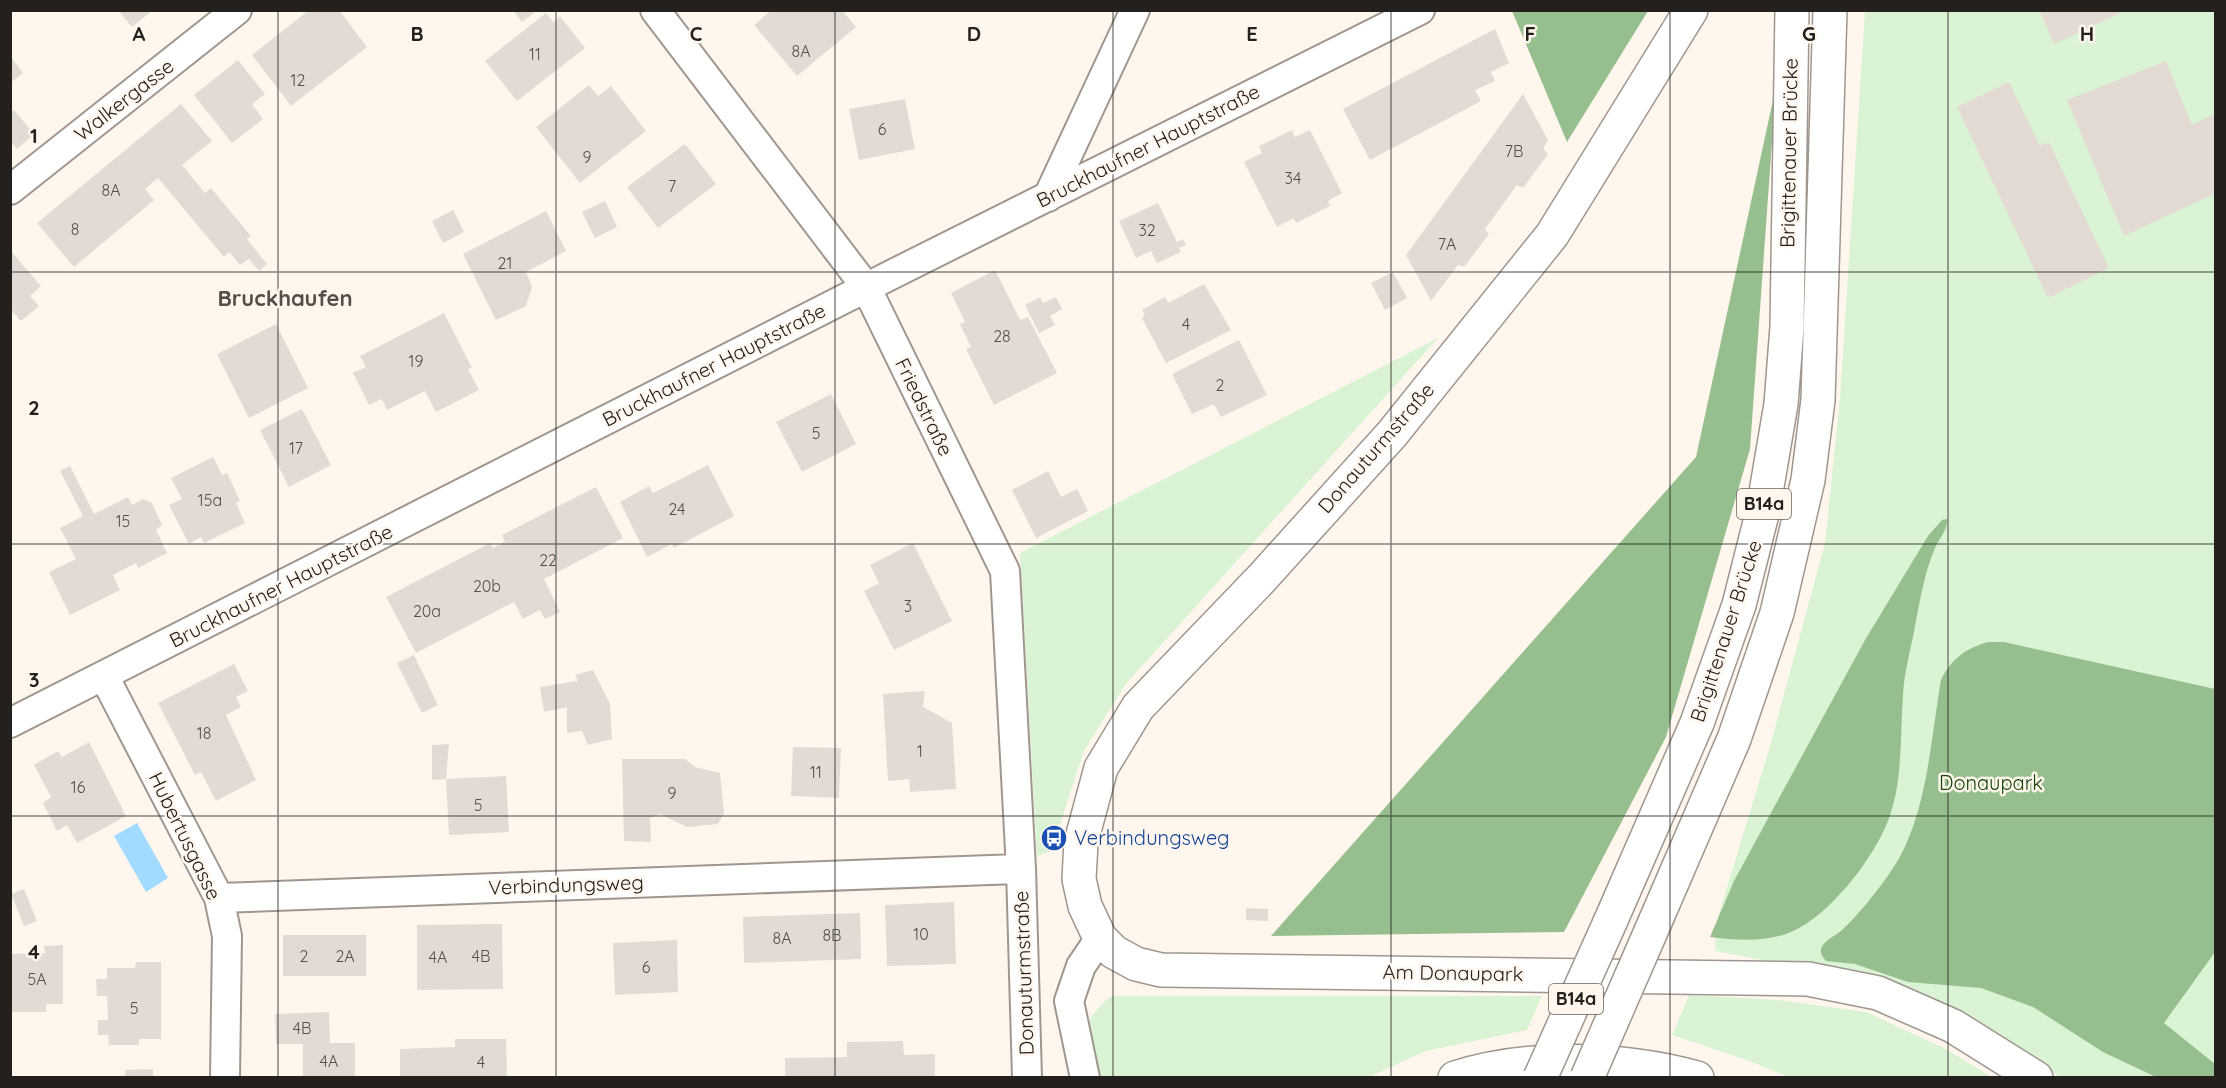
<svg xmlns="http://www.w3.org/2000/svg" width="2226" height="1088" font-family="Quicksand,sans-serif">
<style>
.green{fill:#daf3d4}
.forest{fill:#97be8f}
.water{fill:#a2dbff}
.building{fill:#e3dbd3}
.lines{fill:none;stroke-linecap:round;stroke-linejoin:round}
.street-casing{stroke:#9f978f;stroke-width:32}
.secondary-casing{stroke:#9f978f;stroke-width:36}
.highway-casing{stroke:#9f978f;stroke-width:36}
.street{stroke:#fff;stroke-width:28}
.secondary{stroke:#fff;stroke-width:33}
.highway{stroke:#fff;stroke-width:33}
.highway-bridge-casing{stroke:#9f978f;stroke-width:36;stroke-linecap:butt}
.highway-bridge{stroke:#fff;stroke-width:33}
.grid{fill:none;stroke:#23201d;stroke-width:1.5;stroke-opacity:0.55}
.labels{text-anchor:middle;stroke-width:5;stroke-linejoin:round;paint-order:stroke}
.number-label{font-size:16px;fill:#534f4a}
.shield{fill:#fff7ee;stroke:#65605c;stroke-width:1.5}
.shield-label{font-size:18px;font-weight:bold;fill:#23201d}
.street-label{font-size:20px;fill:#23201d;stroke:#fff7ee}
.park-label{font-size:20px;fill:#134605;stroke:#fff7ee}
.transit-label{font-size:20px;fill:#164399;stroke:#fff7ee;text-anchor:start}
.quarter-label{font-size:22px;font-weight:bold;fill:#544e47;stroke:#fff7ee}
.grid-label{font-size:20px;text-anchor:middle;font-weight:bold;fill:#23201d;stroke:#fff7ee;stroke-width:5;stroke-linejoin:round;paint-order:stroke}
</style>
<rect width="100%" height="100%" fill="#fff7ee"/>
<!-- green -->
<path class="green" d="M1865,11H2215V1077H2060L1972,1018L1898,986L1715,951L1716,923L1768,753L1825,543L1840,398Z
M1438,338L1125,685L1084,751L1051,851L1037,856L1020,553Z
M1689,995L1778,1000L1866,1012L1944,1048L1992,1077H1788L1752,1062L1672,1035Z
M1111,996H1542L1527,1030L1426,1051L1369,1077H1093C1083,1037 1077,1026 1111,996Z"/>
<!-- forest -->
<path class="forest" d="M1512,11H1648L1567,142Z
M1776,86L1750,449L1666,737L1564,932L1271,936L1696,457Z
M1947,519C1948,530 1939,538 1935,548C1924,573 1919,605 1914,632C1910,652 1904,674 1903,695C1900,733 1903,775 1891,812C1879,853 1830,916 1791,932C1765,943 1736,940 1710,937L1734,881L1865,640L1928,536L1942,520Z
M1988,642H2004L2215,689V952L2164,1023L2215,1064V1077H2156L2103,1052L2033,1007L1981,988L1908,982L1855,964L1826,961C1823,957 1820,954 1821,949C1824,940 1835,936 1841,931C1859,914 1875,894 1889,874C1927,822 1930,743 1941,680C1952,658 1965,649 1988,642Z"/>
<!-- water -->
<path class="water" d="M137,823L168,878L146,892L114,836Z"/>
<!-- building -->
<path class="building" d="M118,10H153L132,27Z
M309,10H339L367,47L291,106L252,55Z
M513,10H538L522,22Z
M772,10H842L856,27L797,76L754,25Z
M2039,10H2127L2054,44Z
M546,13L553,22L560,16L585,48L517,101L485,61Z
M1495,29L1509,63L1491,72L1495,81L1475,90L1481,101L1370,160L1343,109Z
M10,56L23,73L10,83Z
M238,60L265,94L252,104L263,119L232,143L194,95Z
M2166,61L2192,125L2216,113V193L2124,236L2067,100Z
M2009,82L2040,146L2049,142L2109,268L2048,298L1957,107Z
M589,85L598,96L611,86L646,131L580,183L536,127Z
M1523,94L1548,140L1543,148L1548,154L1523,188L1517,185L1485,229L1489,234L1464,267L1458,265L1431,301L1406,255Z
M905,99L915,149L859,160L849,109Z
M181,104L212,141L182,165L205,193L211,188L251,236L247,239L267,264L259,271L249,259L240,265L229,252L224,257L158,178L145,189L154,200L74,267L37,223Z
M14,110L34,134L17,149L10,141V113Z
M1292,130L1295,137L1310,130L1342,193L1328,201L1330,206L1296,223L1294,218L1277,227L1244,162L1262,153L1259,146Z
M685,144L716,184L658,228L627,187Z
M605,201L617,227L595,238L582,212Z
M1158,203L1177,242L1183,239L1186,245L1179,248L1181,252L1157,263L1151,251L1136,258L1119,221Z
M453,210L464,232L443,243L432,221Z
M546,211L566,251L526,272L532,287L526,306L496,320L463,254Z
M10,250L41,286L30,296L39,306L21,321L12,311L10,313Z
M995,270L1020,320L1028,317L1057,373L994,405L966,349L971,347L960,324L965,322L951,293Z
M1393,272L1407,298L1385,310L1371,283Z
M1204,284L1231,330L1166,363L1142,318L1145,315L1142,310L1165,297L1168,303Z
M1040,297L1043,303L1056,297L1062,309L1050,316L1055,325L1039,333L1025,305Z
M444,313L472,368L468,369L479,390L436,412L425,391L387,410L382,399L369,405L353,373L366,367L360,356Z
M276,324L308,388L249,418L217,354Z
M1239,340L1267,395L1221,417L1214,404L1192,414L1172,374Z
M831,394L856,444L802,472L776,422Z
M302,409L331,465L289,487L260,430Z
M213,457L222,475L227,473L240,501L236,503L245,523L204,543L201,537L189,544L169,505L182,499L171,478Z
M708,465L734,516L674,548L672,544L647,557L620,502L649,486L653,493Z
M70,466L94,514L128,497L132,505L143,499L152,503L162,525L156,530L167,553L138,568L136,563L113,575L120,590L70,615L49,572L76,559L60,528L83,516L60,471Z
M1048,471L1061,497L1077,489L1088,511L1036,538L1012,490Z
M596,487L623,538L544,579L560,612L545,619L540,610L523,619L514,602L416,653L386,597L490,543L493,548L505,542L502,535Z
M913,543L952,621L894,650L864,591L879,583L870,565Z
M414,655L438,705L422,713L397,663Z
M234,664L248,691L236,697L241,707L226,715L256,780L216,801L201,772L195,775L158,703Z
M593,670L610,704L612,739L588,745L582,731L567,733V707L544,712L540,687L578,681L575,675Z
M925,691L923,707L952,723L956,789L910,792L909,779L888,781L883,694Z
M89,742L126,816L77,843L67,825L57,831L43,803L51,797L34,765L58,751L62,757Z
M449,744L446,779L432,780V745Z
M793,747L841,748L839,798L791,796Z
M622,759H685L695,767L720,773L724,813L718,824L687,827L660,814L650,818L651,842L624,841Z
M506,776L509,832L449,835L446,779Z
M24,889L37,921L24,926L11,894Z
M954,902L956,964L887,966L885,905Z
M1246,908L1268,909V921L1246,920Z
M860,913L861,959L744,963L743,917Z
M502,924L503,989L417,990V925Z
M283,935H366V976H283Z
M677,940L678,992L615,995L613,943Z
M63,945V1004H46V1012H10V954L45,953L44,946Z
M136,962H161V1039H139V1045H109L108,1035H98V1020H108L107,996H97L96,979H107V968H135Z
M329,1012L330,1043H355V1078H303V1044H276L275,1014Z
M455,1039H506L507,1078H400V1049L455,1047Z
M903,1041L904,1055L935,1054V1078H785V1058L847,1057V1042Z
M153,1069V1078H125V1070Z"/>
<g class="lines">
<defs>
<path id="street" d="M655,10L866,287L1005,571L1021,869L1027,1078
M10,190L237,10
M1048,197L1135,10
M104,676L219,898L227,936L225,1078
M10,723L891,275L1420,10
M219,898L1021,869
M1085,1078L1069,1001L1081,966L1100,938"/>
<path id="secondary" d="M1691,10L1552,235L1392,434L1262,578L1138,707L1101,768L1081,842L1079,879L1085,906L1100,938L1114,952L1136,964L1161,970L1808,979L1878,993L1953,1026L2036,1078"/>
<path id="highway" d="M1611,920L1697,723L1739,605L1763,510L1781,404L1787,327L1792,10
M1655,922L1734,739L1777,613L1808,480L1818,400L1830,10
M1455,1078C1528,1054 1624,1058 1697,1078"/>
</defs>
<!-- street casing -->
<use href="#street" class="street-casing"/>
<!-- secondary casing -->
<use href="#secondary" class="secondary-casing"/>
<!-- highway casing -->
<use href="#highway" class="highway-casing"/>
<!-- street -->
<use href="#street" class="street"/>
<!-- secondary -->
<use href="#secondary" class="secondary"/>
<!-- highway -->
<use href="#highway" class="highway"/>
<defs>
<path id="highway-bridge" d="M1540,1078L1611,920
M1587,1078L1655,922"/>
</defs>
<!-- highway-bridge casing -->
<use href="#highway-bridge" class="highway-bridge-casing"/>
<!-- highway-bridge -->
<use href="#highway-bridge" class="highway-bridge"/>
</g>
<!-- grid -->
<path class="grid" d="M278,10V1078M556,10V1078M835,10V1078M1113,10V1078M1391,10V1078M1670,10V1078M1948,10V1078M10,272H2216M10,544H2216M10,816H2216"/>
<!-- icons -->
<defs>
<symbol id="bus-disc" viewBox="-11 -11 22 22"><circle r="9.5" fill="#1a4fb4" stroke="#fff7ee"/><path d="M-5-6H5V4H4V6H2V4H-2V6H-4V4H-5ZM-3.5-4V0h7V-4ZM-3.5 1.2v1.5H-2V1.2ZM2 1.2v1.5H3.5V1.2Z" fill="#fff"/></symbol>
</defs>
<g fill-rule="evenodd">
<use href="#bus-disc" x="1039" y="823" width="30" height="30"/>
</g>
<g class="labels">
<!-- number labels -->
<g class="number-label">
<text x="801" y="57">8A</text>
<text x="535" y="60">11</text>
<text x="298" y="86">12</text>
<text x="882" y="135">6</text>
<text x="1514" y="157">7B</text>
<text x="587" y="163">9</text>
<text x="1293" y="184">34</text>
<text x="672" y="192">7</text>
<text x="111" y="196">8A</text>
<text x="75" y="235">8</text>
<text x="1147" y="236">32</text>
<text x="1447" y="250">7A</text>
<text x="505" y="269">21</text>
<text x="1186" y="330">4</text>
<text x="1002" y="342">28</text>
<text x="416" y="367">19</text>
<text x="1220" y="391">2</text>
<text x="816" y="439">5</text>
<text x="296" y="454">17</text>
<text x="210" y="506">15a</text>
<text x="677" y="515">24</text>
<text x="123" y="527">15</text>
<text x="548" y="566">22</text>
<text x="487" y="592">20b</text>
<text x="908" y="612">3</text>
<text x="427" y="617">20a</text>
<text x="204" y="739">18</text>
<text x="920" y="757">1</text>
<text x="816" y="778">11</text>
<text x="78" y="793">16</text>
<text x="672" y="799">9</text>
<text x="478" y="811">5</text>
<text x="921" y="940">10</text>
<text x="832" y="941">8B</text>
<text x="782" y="944">8A</text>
<text x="304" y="962">2</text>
<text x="345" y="962">2A</text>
<text x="481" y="962">4B</text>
<text x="438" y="963">4A</text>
<text x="646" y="973">6</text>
<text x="37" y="985">5A</text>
<text x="134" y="1014">5</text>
<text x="302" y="1034">4B</text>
<text x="329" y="1067">4A</text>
<text x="481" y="1068">4</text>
</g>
<!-- shield labels -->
<g class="shield">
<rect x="1737" y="489" width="54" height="30" rx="4.5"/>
<rect x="1549" y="984" width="54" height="30" rx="4.5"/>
</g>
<g class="shield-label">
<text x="1764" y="510">B14a</text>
<text x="1576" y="1005">B14a</text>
</g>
<!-- street labels -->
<g class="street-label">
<text transform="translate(124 100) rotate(-38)" y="7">Walkergasse</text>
<text transform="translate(1148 146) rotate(-27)" y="7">Bruckhaufner Hauptstraße</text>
<text transform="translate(1789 153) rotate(-89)" y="7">Brigittenauer Brücke</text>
<text transform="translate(714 365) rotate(-27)" y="7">Bruckhaufner Hauptstraße</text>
<text transform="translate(924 407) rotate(64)" y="7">Friedstraße</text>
<text transform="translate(1376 448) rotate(-49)" y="7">Donauturmstraße</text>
<text transform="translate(281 586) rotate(-27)" y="7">Bruckhaufner Hauptstraße</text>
<text transform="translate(1726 631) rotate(-72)" y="7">Brigittenauer Brücke</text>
<text transform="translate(185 836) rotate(64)" y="7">Hubertusgasse</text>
<text transform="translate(566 885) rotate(-2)" y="7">Verbindungsweg</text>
<text transform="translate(1024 973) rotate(-92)" y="7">Donauturmstraße</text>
<text transform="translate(1453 973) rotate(1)" y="7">Am Donaupark</text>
</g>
<!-- park labels -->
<g class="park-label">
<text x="1991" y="790">Donaupark</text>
</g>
<!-- transit labels -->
<g class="transit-label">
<text x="1074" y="845">Verbindungsweg</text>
</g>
<!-- quarter labels -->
<g class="quarter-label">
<text x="285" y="306">Bruckhaufen</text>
</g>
</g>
<g class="grid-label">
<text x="139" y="41">A</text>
<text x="417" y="41">B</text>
<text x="696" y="41">C</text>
<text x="974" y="41">D</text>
<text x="1252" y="41">E</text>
<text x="1530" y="41">F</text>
<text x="1809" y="41">G</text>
<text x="2087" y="41">H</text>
<text x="34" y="143">1</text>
<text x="34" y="415">2</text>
<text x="34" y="687">3</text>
<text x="34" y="959">4</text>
</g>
<!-- border -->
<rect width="2226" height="1088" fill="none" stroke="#23201d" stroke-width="24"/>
</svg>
